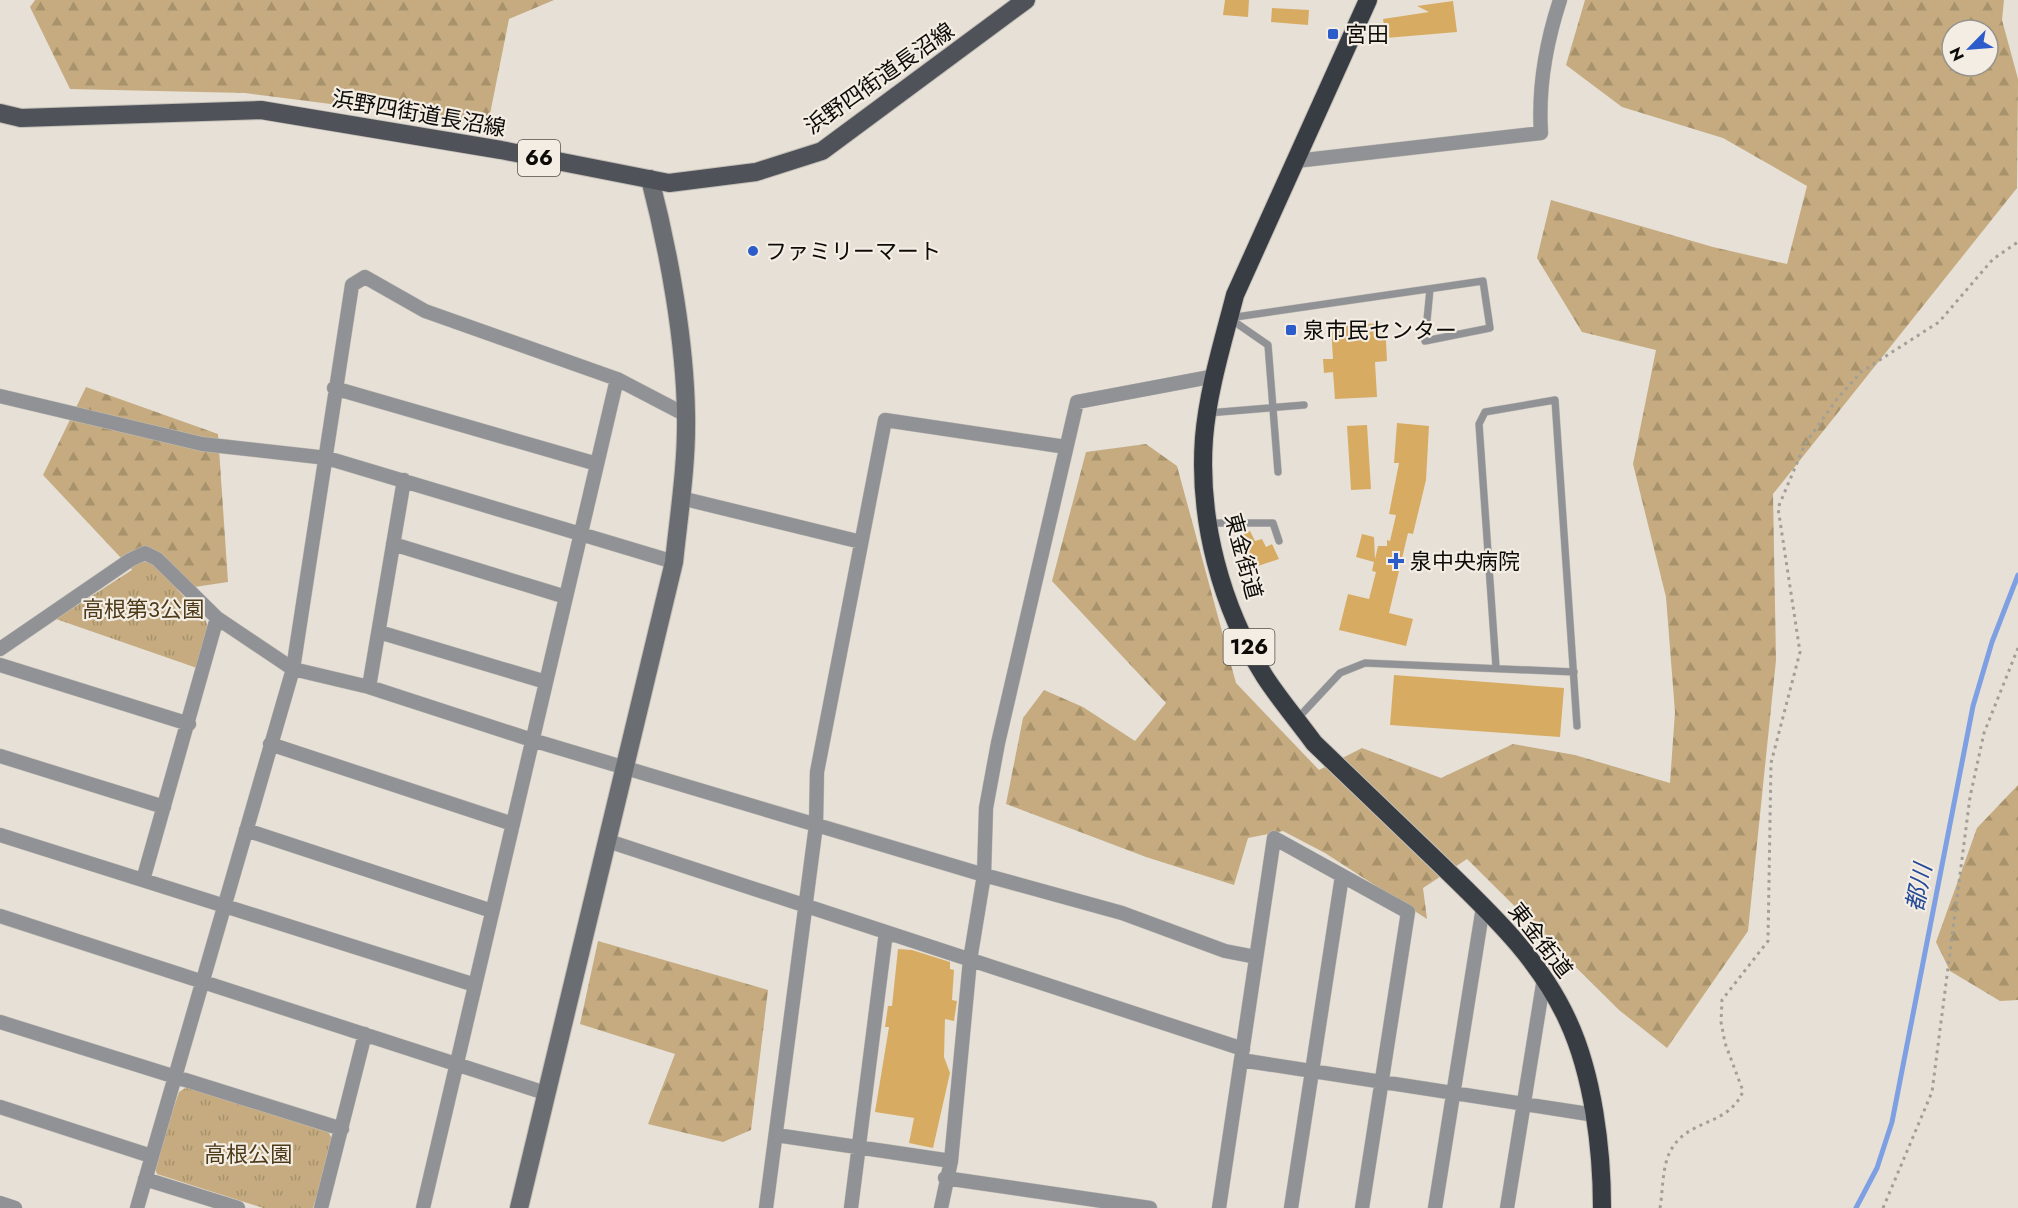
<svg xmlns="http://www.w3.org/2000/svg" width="2018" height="1208" font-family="Jost,'Noto Sans JP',sans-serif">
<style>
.forest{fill:url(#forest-firs);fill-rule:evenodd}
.park{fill:url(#park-tufts)}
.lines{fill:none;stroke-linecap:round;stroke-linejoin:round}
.stream{stroke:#7ea0e3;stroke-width:5}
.building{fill:#d7ac62}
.lane-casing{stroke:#c3beb6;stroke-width:8}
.street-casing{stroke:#c3beb6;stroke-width:15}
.secondary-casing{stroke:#c3beb6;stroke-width:20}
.primary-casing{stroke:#c3beb6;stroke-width:20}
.highway-casing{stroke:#c3beb6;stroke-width:20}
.path{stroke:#a39f97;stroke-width:3;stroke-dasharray:3 4.5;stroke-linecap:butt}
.lane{stroke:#909296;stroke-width:7}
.street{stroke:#909296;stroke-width:14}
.secondary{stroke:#6a6d72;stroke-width:18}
.primary{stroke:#4f5259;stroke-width:18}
.highway{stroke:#383c43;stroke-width:18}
.poi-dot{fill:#2b5cca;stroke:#f3ede4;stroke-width:2}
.labels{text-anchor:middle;stroke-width:4.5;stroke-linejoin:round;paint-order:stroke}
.shield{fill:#f3ede4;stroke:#524f4a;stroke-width:1.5}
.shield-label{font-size:21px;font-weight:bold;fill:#0d0b08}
.poi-label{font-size:22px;fill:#0d0b08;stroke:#f3ede4;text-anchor:start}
.street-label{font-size:22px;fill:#0d0b08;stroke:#f3ede4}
.park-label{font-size:22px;fill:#4c3a19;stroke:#f3ede4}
.water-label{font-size:24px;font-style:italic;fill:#264a98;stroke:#f3ede4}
</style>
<defs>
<pattern id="forest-firs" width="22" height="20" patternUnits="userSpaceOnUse" patternTransform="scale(1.5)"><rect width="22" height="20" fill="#c5ab7f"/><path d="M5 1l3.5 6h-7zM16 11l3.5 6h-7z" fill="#a8926c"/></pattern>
<pattern id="park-tufts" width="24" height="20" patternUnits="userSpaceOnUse" patternTransform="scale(1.5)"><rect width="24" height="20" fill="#c5ab7f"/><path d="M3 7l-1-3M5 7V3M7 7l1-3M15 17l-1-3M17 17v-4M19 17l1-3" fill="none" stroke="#a8926c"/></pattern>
</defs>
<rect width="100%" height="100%" fill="#e6e0d7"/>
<!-- forest -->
<path class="forest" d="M35,0H554L509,19L488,124L245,93L70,89L30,7Z
M1585,0H2004L2002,20L2018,79L2017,188L1773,494L1776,660L1748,931L1667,1048L1619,1010L1467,859L1423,888L1427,919L1325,853L1283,831L1248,838L1234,885L1146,857L1006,804L1023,718L1044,690L1083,707L1135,741L1166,703L1052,581L1086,452L1146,444L1177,466L1236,683L1319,770L1362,748L1441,778L1513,744L1575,755L1670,783L1675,712L1666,597L1633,464L1656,350L1582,332L1537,258L1551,200L1713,247L1787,264L1807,186L1723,138L1622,107L1566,65ZM1952,30H1988V66H1952Z
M86,387L218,434L228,582L154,593L43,475Z
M2018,785V1000L2000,1001L1950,971L1936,942L1977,828Z
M598,941L768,990L751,1130L723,1142L648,1124L675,1054L580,1024Z"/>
<!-- park -->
<path class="park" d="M152,564L204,617L210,631L197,668L56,619L135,568Z
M190,1085L327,1129L334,1143L313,1208H263L157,1174L154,1165L179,1092Z"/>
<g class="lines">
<!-- stream -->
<path class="stream" d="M1856,1208L1877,1168L1892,1122L1973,706L1992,642L2018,575"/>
</g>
<!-- building -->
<path class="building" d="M1225,0H1249L1248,17L1223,15Z
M1453,1L1457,32L1386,38L1383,19L1429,12L1417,6Z
M1272,8L1309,10L1308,25L1271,22Z
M1385,323L1387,361L1375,362L1377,397L1335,399L1333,372L1324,373L1323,359H1333L1331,326Z
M1397,423L1429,426L1426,480L1413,534L1408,533L1389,613L1413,619L1406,646L1339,630L1348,594L1369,599L1376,572L1372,571L1374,562L1356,557L1362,534L1374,537L1375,559L1378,546H1387V540L1390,541L1396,515L1389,514L1399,463H1394Z
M1367,425L1371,489L1351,490L1347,426Z
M1250,531L1255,541L1262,539L1266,547L1272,544L1279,559L1252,568L1238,536Z
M1394,675L1564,688L1560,737L1390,725Z
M898,949L912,950L950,962V969L954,970L952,1000L957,1001L954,1021L945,1019L944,1057L950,1073L933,1148L909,1143L914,1118L875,1112L889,1027H885L888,1006H892Z"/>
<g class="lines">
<defs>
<path id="lane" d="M1208,413L1304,405
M1278,472L1268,345L1229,318L1483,281L1490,328L1425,341L1430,289
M1210,523H1273L1279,541
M1496,667L1479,424L1485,412L1555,400L1577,726
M1298,718L1340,673L1365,663L1574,672"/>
<path id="street" d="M1296,161L1541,133C1538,88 1546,43 1560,0
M334,388L597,464
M0,396L202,444L327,458L674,562
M681,498L861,542
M393,544L566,597
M379,632L546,682
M0,649L130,560L145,553L157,559L217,618L293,669L369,687L532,740L984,875L1122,913L1225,951L1256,957
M0,665L189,724
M369,687L404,480
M270,744L513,824
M0,756L164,807
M246,830L492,911
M0,835L475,985
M608,841L1243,1049
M143,880L217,618
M0,916L545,1093
M0,1022L342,1129
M1241,1060L1595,1115
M0,1107L151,1156
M776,1135L951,1161
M945,1178L1150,1208
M145,1179L238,1208
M0,1203L15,1208
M137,1208L293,669L352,285L365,277L425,311L617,379L686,415
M321,1208L365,1034
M423,1208L617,379
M766,1208L816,825L817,772L885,420L1066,447
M851,1208L886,932
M941,1208L951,1161L970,960L984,875L986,808L998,743L1077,402L1215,376
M1219,1208L1274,838L1408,912L1362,1208
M1291,1208L1342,876
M1435,1208L1483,907
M1507,1208L1544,978"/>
<path id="secondary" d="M519,1208L674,562C679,514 687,464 686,415C685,341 669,252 650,179"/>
<path id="primary" d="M0,113L21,118L261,110L501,150L669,183L756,172L822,151L1026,0"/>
<path id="highway" d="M1368,0L1235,295C1223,342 1208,390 1204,438C1198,520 1221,607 1265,677C1280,700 1298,721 1314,743C1356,783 1397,823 1439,863C1488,911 1539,957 1568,1021C1593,1075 1602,1149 1602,1208"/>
</defs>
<!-- lane casing -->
<use href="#lane" class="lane-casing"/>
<!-- street casing -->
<use href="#street" class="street-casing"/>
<!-- secondary casing -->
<use href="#secondary" class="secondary-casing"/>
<!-- primary casing -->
<use href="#primary" class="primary-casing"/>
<!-- highway casing -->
<use href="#highway" class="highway-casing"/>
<!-- path -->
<path class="path" d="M1660,1208C1663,1191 1662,1167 1670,1152C1686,1118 1729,1127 1743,1091L1725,1043L1721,1022L1722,1000L1768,941L1771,763L1800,652L1778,508L1805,444L1837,399L1861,372L1939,322L1993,259L2018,242
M1883,1208L1932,1092L1970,797L1984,733L2018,648"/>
<!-- lane -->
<use href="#lane" class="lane"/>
<!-- street -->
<use href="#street" class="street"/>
<!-- secondary -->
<use href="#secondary" class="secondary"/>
<!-- primary -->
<use href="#primary" class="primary"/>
<!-- highway -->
<use href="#highway" class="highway"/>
</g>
<!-- markers -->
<g class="poi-dot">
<rect x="1327" y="28" width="12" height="12" rx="3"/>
<circle cx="753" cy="251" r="6"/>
<rect x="1285" y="324" width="12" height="12" rx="3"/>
<path d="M1393 552h6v6h6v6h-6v6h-6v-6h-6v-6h6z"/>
</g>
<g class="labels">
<!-- shield labels -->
<g class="shield">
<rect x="518" y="140" width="42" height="36" rx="4.5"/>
<rect x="1223.5" y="629" width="51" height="36" rx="4.5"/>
</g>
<g class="shield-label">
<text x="539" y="165">66</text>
<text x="1249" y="654">126</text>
</g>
<!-- poi labels -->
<g class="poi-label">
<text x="1345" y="42">宮田</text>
<text x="765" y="259">ファミリーマート</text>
<text x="1303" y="338">泉市民センター</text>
<text x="1410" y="569">泉中央病院</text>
</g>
<!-- street labels -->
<g class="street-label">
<text transform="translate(879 78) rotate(-35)" y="8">浜野四街道長沼線</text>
<text transform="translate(419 113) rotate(10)" y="8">浜野四街道長沼線</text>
<text transform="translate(1244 556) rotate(75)" y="8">東金街道</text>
<text transform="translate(1541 940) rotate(52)" y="8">東金街道</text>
</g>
<!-- park labels -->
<g class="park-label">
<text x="143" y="617">高根第3公園</text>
<text x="248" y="1162">高根公園</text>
</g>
<!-- water labels -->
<g class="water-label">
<text transform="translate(1919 888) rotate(-79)" y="8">都川</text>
</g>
</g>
<!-- north arrow -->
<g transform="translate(1970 48) rotate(245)"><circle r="28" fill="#f3ede4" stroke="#97938c" stroke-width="1.5"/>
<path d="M0-4.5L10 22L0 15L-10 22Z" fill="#2b5cca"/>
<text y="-9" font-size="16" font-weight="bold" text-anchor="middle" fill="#0d0b08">N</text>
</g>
</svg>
